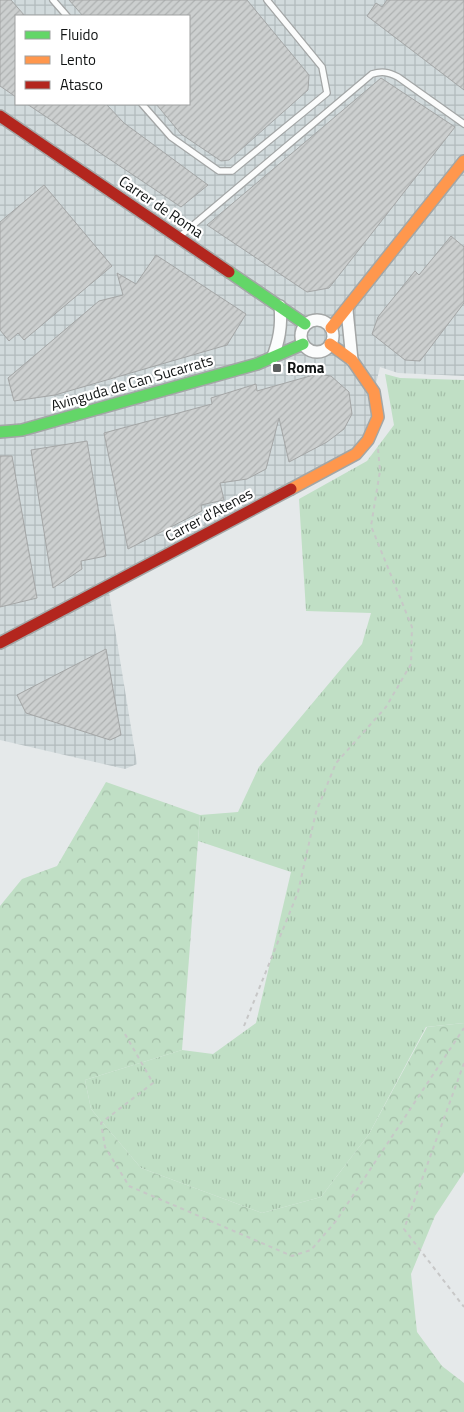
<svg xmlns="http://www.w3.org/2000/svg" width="464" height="1412" font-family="'Titillium Web',sans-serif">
  <defs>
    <pattern id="industrial-grid" width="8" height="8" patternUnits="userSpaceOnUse" patternTransform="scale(1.25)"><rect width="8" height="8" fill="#d1dadc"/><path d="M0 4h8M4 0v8" fill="none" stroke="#b2babc"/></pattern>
    <pattern id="grass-tufts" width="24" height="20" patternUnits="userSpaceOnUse" patternTransform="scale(1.25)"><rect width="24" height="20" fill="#c0dfc5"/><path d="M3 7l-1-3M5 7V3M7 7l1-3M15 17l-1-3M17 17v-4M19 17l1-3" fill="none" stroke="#a4bea8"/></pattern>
    <pattern id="forest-crowns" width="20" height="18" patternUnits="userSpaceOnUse" patternTransform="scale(1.25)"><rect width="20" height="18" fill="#c0dfc5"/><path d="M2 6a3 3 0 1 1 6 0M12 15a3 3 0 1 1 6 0" fill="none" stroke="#a4bea8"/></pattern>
    <pattern id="building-hatch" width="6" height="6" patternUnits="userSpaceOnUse" patternTransform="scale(1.25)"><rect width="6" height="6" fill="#cccfcf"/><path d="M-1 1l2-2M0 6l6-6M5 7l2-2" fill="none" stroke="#aeb1b1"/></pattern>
  </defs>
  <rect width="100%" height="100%" fill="#e5e9ea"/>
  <path fill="url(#industrial-grid)" fill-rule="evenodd" d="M0,0H464V376L398,373L380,367L374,392L368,440L108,586L137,764L125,769L0,740ZM16,16H189V104H16Z"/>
  <path fill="url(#grass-tufts)" d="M385,374L400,378L464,380V1023L426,1027L369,1134L321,1197L262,1213L141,1168L91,1109L85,1080L182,1050L213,1054L256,1023L291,872L198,841L200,815L238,812L259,767L362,644L371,613L306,611L299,499L367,461L394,425Z"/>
  <path fill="url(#forest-crowns)" d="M106,782L200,815L182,1050L85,1080L91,1109L141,1168L262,1213L321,1197L369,1134L427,1027L464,1023V1172L435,1216L411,1274L417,1332L442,1366L464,1383V1412H0V906L22,879L57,866Z"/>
  <g fill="url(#building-hatch)" stroke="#a4a6a6">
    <path d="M0,0H11L25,16H16V97L0,86Z"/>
    <path d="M69,0H247L309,75L308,90L229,160L221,161L181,134L156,104H189V16H83Z"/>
    <path d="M387,0H464V90L367,16L376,3L382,7Z"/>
    <path d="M381,78L455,127L329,288L307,292L207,225Z"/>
    <path d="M27,104H106L124,123L208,185L181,207Z"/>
    <path d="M44,185L112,266L24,340L18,333L9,341L0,330V222Z"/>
    <path d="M451,236L464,247V303L420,361L405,360L372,334L378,317L415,271L419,275Z"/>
    <path d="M156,255L246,314L227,345L55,395L14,401L8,378L99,301L123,295L117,273L136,284Z"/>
    <path d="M317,374L331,376L349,392L352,414L344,429L327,442L289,462L279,418L266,469L247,479L220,483L224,500L201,505L202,511L128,549L104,433L212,404L211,398L256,384L257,391Z"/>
    <path d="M87,441L106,556L81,561L82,569L53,588L31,450Z"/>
    <path d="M0,456H12L37,598L0,607Z"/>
    <path d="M106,649L121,735L110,740L26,713L17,695Z"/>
  </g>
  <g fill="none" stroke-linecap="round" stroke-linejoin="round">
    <defs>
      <g id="lane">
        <path d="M53,0L67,16"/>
        <path d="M142,104L171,137L219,171H232L327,93L322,67L267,0"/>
        <path d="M179,237L372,74C382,71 388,72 398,77L464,124"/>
      </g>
      <g id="street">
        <path d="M347,310L352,360"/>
        <circle cx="317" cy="336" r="16"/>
        <path d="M272,359C279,341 282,326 280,306"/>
      </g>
      <g id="fast">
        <path d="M229,272L305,324"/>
        <path d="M0,432L22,430L257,364L303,344"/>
      </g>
      <g id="slow">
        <path d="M331,328L464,161"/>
        <path d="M291,489L356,454L368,440L378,417L374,392L352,360L330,344"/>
      </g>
      <g id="jam">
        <path d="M0,116L229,272"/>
        <path d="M0,643L291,489"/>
      </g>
    </defs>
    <use href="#lane" stroke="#a3a6a6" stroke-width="8"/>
    <use href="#street" stroke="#a3a6a6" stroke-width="14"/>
    <use href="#fast" stroke="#a3a6a6" stroke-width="14"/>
    <use href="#slow" stroke="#a3a6a6" stroke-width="14"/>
    <use href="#jam" stroke="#a3a6a6" stroke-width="14"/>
    <g stroke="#c7c7c7" stroke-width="2" stroke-dasharray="4 4" stroke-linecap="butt">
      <path d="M244,1026L298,892L316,812L336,763L386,707L411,664L412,627L371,526L380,471L378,449"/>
      <path d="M125,1034L153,1083L101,1123L105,1147L129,1186L292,1256L311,1250L336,1221L464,1028"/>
      <path d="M464,1063L404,1229L464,1307"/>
    </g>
    <use href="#lane" stroke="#fbfcfc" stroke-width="5.5"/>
    <use href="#street" stroke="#fbfcfc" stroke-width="11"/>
    <use href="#fast" stroke="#63d668" stroke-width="11"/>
    <use href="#slow" stroke="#ff974d" stroke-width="11"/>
    <use href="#jam" stroke="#b3261e" stroke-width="11"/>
  </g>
  <rect fill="#5b5e5e" stroke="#fff" stroke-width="2" x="272" y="363" width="10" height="10" rx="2.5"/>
  <g text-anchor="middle" stroke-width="4.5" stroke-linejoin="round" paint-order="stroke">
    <g font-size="15" fill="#101313" stroke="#fff">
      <text transform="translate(161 207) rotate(34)" y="5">Carrer de Roma</text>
      <text transform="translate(132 383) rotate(-16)" y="5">Avinguda de Can Sucarrats</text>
      <text transform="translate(209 515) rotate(-28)" y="5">Carrer d'Atenes</text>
    </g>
    <g font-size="15" font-weight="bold" fill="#101313" stroke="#fff" text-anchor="start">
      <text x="287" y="373">Roma</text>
    </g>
  </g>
  <rect x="15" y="15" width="175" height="90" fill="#ffffff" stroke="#9fa1a1"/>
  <rect x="25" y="31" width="25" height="8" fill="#63d668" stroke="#9fa1a1"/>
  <text x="60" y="40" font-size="15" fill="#101313">Fluido</text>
  <rect x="25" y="56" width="25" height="8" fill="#ff974d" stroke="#9fa1a1"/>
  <text x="60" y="65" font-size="15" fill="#101313">Lento</text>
  <rect x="25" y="81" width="25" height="8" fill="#b3261e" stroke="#9fa1a1"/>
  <text x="60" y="90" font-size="15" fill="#101313">Atasco</text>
</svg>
